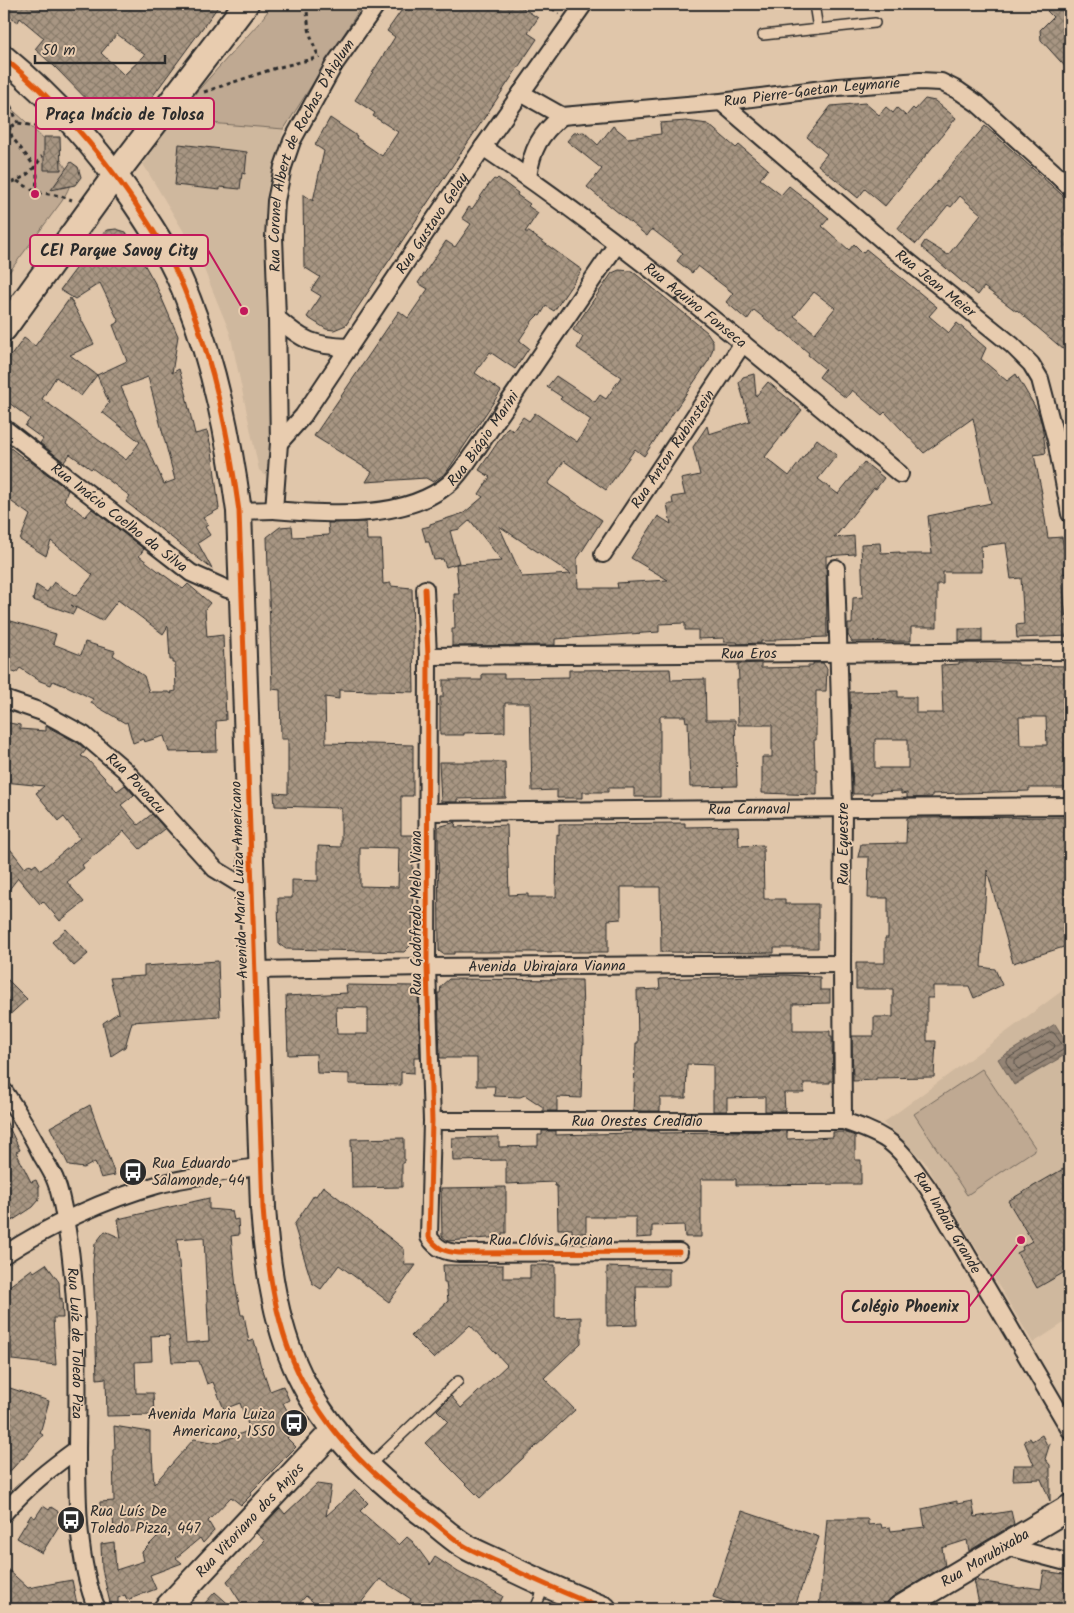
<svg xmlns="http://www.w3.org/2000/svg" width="1074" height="1613" font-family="Kalam,sans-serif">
  <defs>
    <pattern id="water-waves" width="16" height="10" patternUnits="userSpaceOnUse" patternTransform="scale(1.25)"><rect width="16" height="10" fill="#948474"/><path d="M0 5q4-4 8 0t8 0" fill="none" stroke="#796c5f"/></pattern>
    <pattern id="building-cross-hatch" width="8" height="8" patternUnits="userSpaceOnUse" patternTransform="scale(1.25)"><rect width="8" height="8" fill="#a89683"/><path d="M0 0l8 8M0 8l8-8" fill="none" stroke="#897b6b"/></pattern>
  </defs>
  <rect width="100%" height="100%" fill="#e0c6aa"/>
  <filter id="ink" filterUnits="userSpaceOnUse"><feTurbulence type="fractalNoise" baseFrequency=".02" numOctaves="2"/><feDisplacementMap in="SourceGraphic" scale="10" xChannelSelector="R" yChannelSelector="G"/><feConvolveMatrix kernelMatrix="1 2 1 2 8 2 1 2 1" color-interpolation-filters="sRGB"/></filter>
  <g filter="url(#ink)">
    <g fill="#cfb89e">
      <path d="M171,120L284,129L267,191L264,232L272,467L266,476L259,470L230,333L199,257L143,164Z"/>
      <path d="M1070,985V1319L1033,1343L924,1161L883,1123Z"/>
    </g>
    <g fill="#bfa992" stroke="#756a5e">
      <path d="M273,4H363L284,129L171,120L259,23Z"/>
      <path d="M4,103C21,116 67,158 70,179C71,187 65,195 62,201L4,279Z"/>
      <path d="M982,1069L1036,1149L967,1195L914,1114Z"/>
    </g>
    <path fill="url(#water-waves)" stroke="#6a6057" d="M1055,1024L1070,1048V1052L1014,1085L998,1059Z"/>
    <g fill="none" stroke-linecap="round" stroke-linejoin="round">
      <g stroke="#554f48" stroke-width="1">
        <path d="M1052,1032L1054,1033L1064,1047L1063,1050L1018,1077H1015L1006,1062V1060Z"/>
        <path d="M1050,1041L1055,1045L1054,1048L1020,1069L1017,1068L1015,1064V1061Z"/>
      </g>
    </g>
    <g fill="url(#building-cross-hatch)" stroke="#2b2b2b" fill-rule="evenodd">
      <path d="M4,4H220L133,123L123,126L115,125L108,121L54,66L35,49L44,38L20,18L18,22L4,12ZM117,34L145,55L124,75L101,53Z"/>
      <path d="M406,4H517L538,18L528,33L537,39L346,325L334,330L326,329L307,317L321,296L311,290L320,277L304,267L303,194L313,201L324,151L315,145L330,118L357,136L356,138L382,156L398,132L373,116L375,113L355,100L395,37L387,31Z"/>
      <path d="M1054,4H1070V72L1041,40L1040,30L1053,17L1047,11Z"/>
      <path d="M925,99L935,101L956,118L885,206L865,189L858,198L818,165L827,154L807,137L831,106L865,103L879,115L886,107L893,113L897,108L906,116L913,108L915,110Z"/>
      <path d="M686,121L708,124L736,148L739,145L768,169L760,179L781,195L789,186L829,218L822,226L849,250L854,244L863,253L866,249L937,307L929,316L949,333L957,323L986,348L981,359L1007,381L1016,374L1038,412L1042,425L1046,453L1034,455L1042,493H1041L1048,538L1062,537L1068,573L1062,574L1066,621H1070V636L1017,638L1016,625L1024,624L1021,578L1011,579L1006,543L981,546L982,572H943V584H937V627H911V641L852,642L848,635V624H852L853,598L863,597L861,544L880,543L881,553L900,552V554H932L928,516L991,503L973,418L924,453L885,412L882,415L852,390L846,398L819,377L825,369L808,355L809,353L783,331L782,332L754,310L747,320L726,302L733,293L698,266L692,273L677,261L683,253L652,229L647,236L587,187L602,169L567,141L574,133L584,132L598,145L613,126L628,138L661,134L660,123ZM814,292L835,308L815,333L794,316Z"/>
      <path d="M985,126L1070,202V355L1017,310L1016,311L984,287L978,295L921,247L925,241L948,255L981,214L960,196L951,207L948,205L916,244L897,229Z"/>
      <path d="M44,137H60L61,170H44Z"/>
      <path d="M179,144L247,152L245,174L242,173L240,189L220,187V190L175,185Z"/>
      <path d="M71,162L78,167L81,177L75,185L51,190Z"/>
      <path d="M498,178L518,193L517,195L530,204L528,206L538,213L525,232H529L582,270L554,311L546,306L540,316L538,315L533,320L520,339V341L529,348L515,369L490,352L475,373L501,391L446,473L433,482L426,478L366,482L372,472L314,436L399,311L408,318L428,289L418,283L446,241L455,247L471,224L462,218L469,207L472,209L487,187L494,179L496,180Z"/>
      <path d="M116,229L126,232L156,285L178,336L172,373L179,369L187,396H186L195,434L207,431L212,450L219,509L203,518L208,525L205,527L210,535L198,543L212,569L126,502L130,496L92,468L91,469L70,454L64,462L40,443L43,439L25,426L30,419L4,399V365L24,338L35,346L70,298L94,344L70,355L97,375L127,361L113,325L119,322L100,283L75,299L60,290L102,234L108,230ZM97,375L109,403L102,412L140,442L126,460L42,399L56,377L81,396ZM148,377L175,480L164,484L121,387Z"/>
      <path d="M619,270L632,271L669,301L707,332L713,341V348L709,360L644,456L635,449L606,490L564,461L548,484L602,520L577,559L578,588H618L617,583L668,580L631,558L658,516L671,524L667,504H673L672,497L685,495L681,479L700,475L693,447L707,426L709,434L750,421L739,383L743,377L754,374L756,396L768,382L802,410L765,457L789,476L817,439L837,455L818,479L838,494L864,462L884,478L876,489L874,488L834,538L854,536L855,554L826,556L827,637L775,639V641H761V643L738,644L737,642H724V638L698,639V630H685V623L659,624V632L555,639V645L452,646V629H455L454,594H459L456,564L502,561L470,520L460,529L450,531L459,563L446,567L443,559L434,560L429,542H426L422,528L430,526V524L464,513L483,497L479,494L490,477L479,470L508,427L513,431L523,417L529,421L535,413L577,442L591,420L560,399L562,397L547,387L556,376L595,402L600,395L606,399L621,377L577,348L583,337L573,330L612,273ZM499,526L571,574L522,577Z"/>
      <path d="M4,443L26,460L27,459L68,490L64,500L85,517L92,509L144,549L139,556L157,570L183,589L188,584L210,603L205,609L207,637L223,635L226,720L216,721L217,751L169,752L164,736L144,742L143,739L133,743L127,722L125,723L91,703L93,699L65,685V686L53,681L51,685L40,681L20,668L16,673L4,669V619L56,634L53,644L81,655L85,642L115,651L113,655L144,676L149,692H168L172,694L171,692L176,691L175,663H173V660H170L168,626L163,634L118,600L102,621L71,605L76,608L73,614L33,600L36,585L47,592L54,582L76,596L93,575L51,541L46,556L20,540L30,515L5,497L9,493L4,490Z"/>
      <path d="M366,522L367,540H381L383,584L391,583V586L412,588L414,692L339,690V699L325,697L326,743L413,745V796H401V835H417V852H413L412,944L404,952L286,949L279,944L278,898H292V880L318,881V846L341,847V808L275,806L274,793L288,794V739H281L280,690L272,689L267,537L280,527L292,526L293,537L329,535L328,523ZM360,847L399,848L398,887L360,886Z"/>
      <rect x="959" y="629" width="23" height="13"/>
      <path d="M959,662L1018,663V665L1067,666L1066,690H1070V788H1029V791L932,794V797L907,798V793L901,794V791L872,792V794H853L850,692L898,691V697H916V713H943L941,665L959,664ZM1019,717H1046L1047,745H1020ZM875,739H908V768H875Z"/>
      <path d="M761,663V668L809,667V665H813V663H823L827,669L826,691H816V740H814L815,769H817V795L762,793V757H772V725H738L737,680H739L738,664Z"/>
      <path d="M670,669L671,680L705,679L706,720H735L737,786L690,787L688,721L686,722L685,716H660V797H634V788H608V792H583V798H557V790L532,791L530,703H505V732L464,733V735H440V697H443V680H482V674H504V678L569,677V670Z"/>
      <path d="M4,722L20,725V729L46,731V726L78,743L86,750L81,756L87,759L117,791L125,785L134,795L121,805L138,825L152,814L165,829L140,849L124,831L82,865L84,868L67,882L84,902L60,921L43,901L40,904L18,878L4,896V841L25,868L30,864L32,867L36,864L41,870L80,838L64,817L59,821L36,793L44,786L4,782Z"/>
      <path d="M439,762H505L506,798L457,799V802H441Z"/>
      <path d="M1070,817V945L1013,963L987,870L981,967L995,969L1002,985L974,998L969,986H933V998H927V1041H936L934,1077L876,1078V1080L853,1081L852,1036H874V1017H893V989H856V963H885V938H888V898H868L869,857H858L861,844L906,843L907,818Z"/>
      <path d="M456,822L455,827L507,825L509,895L528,894V897H556L557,834L559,835V824L685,823V827L738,826L739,846L763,845L764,899H785V904H818V948H774V953L661,952L660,887H621V919L608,920V952H454V954H443L439,951L438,827Z"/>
      <path d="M66,929L88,954L74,966L52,942Z"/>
      <path d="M218,961L220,1016L132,1022L125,1047L111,1056L103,1023L116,1014L119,1013L110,978L144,976V966Z"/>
      <path d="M785,975L820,977V990H830V1003L793,1004V1031H830V1036H832L833,1081H830V1083H804V1093H784L785,1111H765V1097L727,1098V1111H713V1065L687,1064L686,1098H660V1111H633L636,1043H638L637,990L660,989L659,979Z"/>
      <path d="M4,976L27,999L4,1020Z"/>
      <path d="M449,979L582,980L584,1044H583L581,1098L557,1097V1111H543V1107L525,1095L520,1097L494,1096L495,1086H477V1058H440L438,993H440L441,986Z"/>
      <path d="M346,985L414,986V994H418L420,1057H414V1073L401,1072V1085L349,1084V1074L317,1073L316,1054L288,1055L286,996L347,993ZM336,1007L368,1008V1034H337Z"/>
      <path d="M90,1105L115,1175L101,1178L95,1162L84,1168L69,1166L50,1127Z"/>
      <path d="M4,1117L20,1150L16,1152L31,1182L36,1180L39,1187V1200L33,1207L4,1226Z"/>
      <path d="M542,1131H556V1135L632,1133V1131H659V1133L785,1131L787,1132V1139L833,1137V1132H844L855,1136V1160H861V1184L736,1185V1179H701V1237H685L684,1225L652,1226V1237L636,1238V1217H586V1233H572V1229H558L557,1186H555L554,1182L506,1184V1160L453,1161L452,1138L499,1137V1147L538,1146V1135H542Z"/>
      <path d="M404,1138V1163H402V1187L352,1188L351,1139Z"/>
      <path d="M1070,1165V1269L1037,1288L1017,1253L1023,1250L1022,1247L1032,1241L1008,1201Z"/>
      <path d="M323,1186L404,1249L405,1265H416L389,1302L339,1265L321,1289L312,1283L294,1225L314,1195L316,1196Z"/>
      <path d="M506,1187V1233H502V1237L448,1241L442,1236L441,1188Z"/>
      <path d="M209,1198V1209L232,1211L234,1220L238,1219L239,1235L231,1236L236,1289L241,1315H244L249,1342L254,1340L261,1367H262L270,1391L283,1386L289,1400L283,1403L295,1425L294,1431L287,1438L296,1447L250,1493L251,1495L241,1505L231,1497L208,1521L214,1531L203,1543L200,1538L176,1558L182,1563L150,1575L156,1589L127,1600L125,1595L118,1598V1606L111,1607L102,1569L101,1544L114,1542L116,1570L144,1561L142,1552L168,1526L114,1534L113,1515H100V1502L114,1501L113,1450L115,1449L114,1426L150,1432V1453H152L154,1484L194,1439L218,1443L250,1430L240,1403L224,1409L213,1382L207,1384L199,1361L172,1362L169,1335L151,1336L152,1361L135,1362L136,1393H153L154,1415L107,1416L106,1378L97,1379L93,1260L95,1244L105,1231L121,1238L118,1219ZM204,1237L209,1341L186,1343L177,1239Z"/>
      <path d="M46,1264L59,1282L60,1299L62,1298L63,1318H53L56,1365L12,1360L11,1338L6,1339L4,1290L32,1269L34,1272Z"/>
      <path d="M443,1265H503V1278H530V1265H555V1318L581,1317V1343L544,1378L575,1410L480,1498L425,1443L448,1421L437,1410L451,1396L461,1408L507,1365L470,1325L434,1359L411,1336L448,1301L446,1282H444Z"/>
      <path d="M607,1267L669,1269V1286H636L637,1325L607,1326Z"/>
      <path d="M4,1386L49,1401L40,1433L43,1435L23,1459L22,1458L4,1478Z"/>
      <path d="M1042,1435L1047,1445L1050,1443L1045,1459L1050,1465V1501L1041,1479L1013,1480L1014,1465H1034L1024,1441L1030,1438L1032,1441Z"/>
      <path d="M317,1484L331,1486L326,1516L355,1490L368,1503L360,1511L399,1545L407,1537L413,1542L430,1565L435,1557L458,1572L503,1596L497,1609H406L411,1599L380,1579L356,1609H346L337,1602L319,1607L306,1596L294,1609H245L227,1581L265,1541L256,1533L280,1508L285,1514Z"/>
      <path d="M957,1501V1504L972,1501L975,1517L1011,1511L1014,1524L969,1551L967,1540L942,1548L945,1566L892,1597L887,1603L877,1609H819L827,1519H868V1525L881,1524L882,1528L890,1527L891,1531L925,1527L922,1509Z"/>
      <path d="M43,1506L49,1510L51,1507L65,1516L42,1553L17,1538L31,1515L35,1518Z"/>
      <path d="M742,1511L819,1537L794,1609H748L713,1597Z"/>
      <path d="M4,1566L28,1588L72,1580L78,1609H12L4,1601Z"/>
      <path d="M1044,1571L1070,1575V1609H980L974,1580L1020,1588L1028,1587L1041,1589Z"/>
      <path d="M215,1592L234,1609H212L205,1603Z"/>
    </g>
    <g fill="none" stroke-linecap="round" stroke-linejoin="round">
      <defs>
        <g id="lane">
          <path d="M814,4L818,29"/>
          <path d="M763,35L875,23"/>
          <path d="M369,1466L458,1381"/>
          <path d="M535,1609L545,1585"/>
        </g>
        <g id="street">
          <path id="s1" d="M521,93L562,116L721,102L838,87L920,81L941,82L959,91L978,104L1070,187"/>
          <path id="s2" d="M721,102L883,241L1012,345L1031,364L1040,379L1056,440L1070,514"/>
          <path id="s3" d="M483,147C630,246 765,361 900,474"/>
          <path d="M528,177C532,149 540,134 562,116"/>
          <path d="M277,318C303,341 314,346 349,347"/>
          <path id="s4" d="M4,428L191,573L227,589L243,593"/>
          <path id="s5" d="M279,443L303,416L483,147L584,4"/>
          <path id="s6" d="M274,510C329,514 405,521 450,483C460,474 468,460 476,450L617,244"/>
          <path id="s7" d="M239,511L274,510L279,443L277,318L274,237L276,201L283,167L292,141L334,65L377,4"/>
          <path id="s8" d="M603,554L743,343"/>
          <path d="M836,568L843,807L842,964L843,1121"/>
          <path d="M425,589L428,656L427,967L432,1121L429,1237C437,1249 445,1252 459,1253L679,1252"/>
          <path id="s9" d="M428,656L1070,651"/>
          <path id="s10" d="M4,699L42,712L84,735L125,770L215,869L251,891"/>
          <path id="s11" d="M429,812L1070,806"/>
          <path id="s12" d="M255,970L427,967L842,964"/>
          <path id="s13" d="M4,1091C18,1112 31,1133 42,1156C47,1164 53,1173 56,1182C62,1197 64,1215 67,1230C79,1302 78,1376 77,1449C77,1499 77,1562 97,1609"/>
          <path id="s14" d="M432,1121H843C858,1126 873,1131 887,1140C904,1152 916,1172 928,1188L1070,1430"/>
          <path d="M4,1255C48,1226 106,1199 157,1185C191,1176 228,1172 262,1166"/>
          <path d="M4,1513C28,1486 48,1470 77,1449"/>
          <path d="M1005,1546L1070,1563"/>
        </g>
        <g id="secondary">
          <path d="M4,58C55,100 98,149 135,203C156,234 175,264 188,299C215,367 229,439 239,511L263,1208C267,1266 276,1332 304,1384C333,1440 380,1482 430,1519C441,1528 451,1537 463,1545C474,1552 488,1557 500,1563C534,1580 569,1595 604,1609"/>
          <path d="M4,329L116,174L246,4"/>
          <path id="s15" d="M166,1609L334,1430"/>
          <path id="s16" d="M899,1609L1070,1507"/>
        </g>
      </defs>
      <use href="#lane" stroke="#2b2b2b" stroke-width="12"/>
      <use href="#street" stroke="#2b2b2b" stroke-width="20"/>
      <use href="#secondary" stroke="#2b2b2b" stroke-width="28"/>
      <g stroke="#2b2b2b" stroke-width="3" stroke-dasharray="4 4" stroke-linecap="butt">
        <path d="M307,4C307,24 310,39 319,57"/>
        <path d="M545,4L559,13"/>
        <path d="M4,91L18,123"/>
        <path d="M204,92L276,68L320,57"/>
        <path d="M9,126L12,137L35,167L37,175L36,192"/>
        <path d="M4,130L18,123L47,128"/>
        <path d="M17,181L36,192L61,196L72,200"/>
        <path d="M4,184C22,181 33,172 42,156"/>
      </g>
      <use href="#lane" stroke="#e8ccaf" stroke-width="9"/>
      <use href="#street" stroke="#e8ccaf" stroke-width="16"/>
      <use href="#secondary" stroke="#e8ccaf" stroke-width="24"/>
      <defs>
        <g id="cycleway">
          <path d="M4,58C55,100 98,149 135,203C156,234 175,264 188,299C215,367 229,439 239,511L263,1208C267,1266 276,1332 304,1384C333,1440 380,1482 430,1519C441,1528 451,1537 463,1545C474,1552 488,1557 500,1563C534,1580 569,1595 604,1609"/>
          <path d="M425,589L428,656L427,967L432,1121L429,1237C437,1249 445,1252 459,1253L679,1252"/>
        </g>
      </defs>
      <use href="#cycleway" stroke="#e8ccaf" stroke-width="8"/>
      <use href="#cycleway" stroke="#df570e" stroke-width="5"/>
    </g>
  </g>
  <defs>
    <symbol id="bus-disc" viewBox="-11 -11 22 22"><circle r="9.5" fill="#2b2b2b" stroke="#e8ccaf"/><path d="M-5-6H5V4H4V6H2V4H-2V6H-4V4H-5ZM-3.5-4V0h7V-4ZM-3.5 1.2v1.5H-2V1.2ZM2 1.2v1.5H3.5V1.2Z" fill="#fff"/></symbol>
  </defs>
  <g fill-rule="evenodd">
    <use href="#bus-disc" x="117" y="1156" width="32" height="32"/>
    <use href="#bus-disc" x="278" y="1407" width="32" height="32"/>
    <use href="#bus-disc" x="55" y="1504" width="32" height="32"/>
  </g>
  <g text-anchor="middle" stroke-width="4" stroke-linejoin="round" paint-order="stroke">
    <g font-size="15" fill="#2b2b2b" stroke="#e8ccaf">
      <text dy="5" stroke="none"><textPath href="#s1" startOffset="298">Rua Pierre-Gaetan Leymarie</textPath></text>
      <text dy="5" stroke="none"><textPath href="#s7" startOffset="398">Rua Coronel Albert de Rochas D'Aiglum</textPath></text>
      <text dy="5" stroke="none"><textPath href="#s5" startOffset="268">Rua Gustavo Gelay</textPath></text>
      <text dy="5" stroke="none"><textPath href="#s2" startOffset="281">Rua Jean Meier</textPath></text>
      <text dy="5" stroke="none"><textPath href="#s3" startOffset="265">Rua Aquino Fonseca</textPath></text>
      <text dy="5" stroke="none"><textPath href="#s6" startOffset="238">Rua Biágio Marini</textPath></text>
      <text dy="5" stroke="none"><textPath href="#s8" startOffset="126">Rua Anton Rubinstein</textPath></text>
      <text dy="5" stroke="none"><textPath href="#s4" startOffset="146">Rua Inácio Coelho da Silva</textPath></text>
      <text dy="5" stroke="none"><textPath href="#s9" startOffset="321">Rua Eros</textPath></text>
      <text dy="5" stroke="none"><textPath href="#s10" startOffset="159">Rua Povoacu</textPath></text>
      <text dy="5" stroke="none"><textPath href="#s11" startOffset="320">Rua Carnaval</textPath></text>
      <text transform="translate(843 844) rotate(-90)" y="5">Rua Equestre</text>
      <text transform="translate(239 880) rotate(-92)" y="5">Avenida Maria Luiza Americano</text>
      <text transform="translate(416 913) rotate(-90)" y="5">Rua Godofredo Melo Viana</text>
      <text dy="5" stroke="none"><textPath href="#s12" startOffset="292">Avenida Ubirajara Vianna</textPath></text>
      <text dy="5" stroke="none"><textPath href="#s14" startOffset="205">Rua Orestes Credídio</textPath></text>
      <text dy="5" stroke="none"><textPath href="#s14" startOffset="562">Rua Indaiá Grande</textPath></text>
      <text x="551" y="1245">Rua Clóvis Graciana</text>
      <text dy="5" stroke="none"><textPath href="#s13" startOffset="268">Rua Luíz de Toledo Piza</textPath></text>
      <text dy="5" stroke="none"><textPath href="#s15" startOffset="122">Rua Vitoriano dos Anjos</textPath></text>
      <text dy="5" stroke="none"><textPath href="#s16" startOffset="100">Rua Morubixaba</textPath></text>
    </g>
    <g font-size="15" fill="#2b2b2b" stroke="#e8ccaf" text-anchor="start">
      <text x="152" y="1168">Rua Eduardo<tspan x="152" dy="17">Salamonde, 44</tspan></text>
      <text x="275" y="1419" text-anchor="end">Avenida Maria Luiza<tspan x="275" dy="17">Americano, 1550</tspan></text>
      <text x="90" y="1516">Rua Luís De<tspan x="90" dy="17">Toledo Pizza, 447</tspan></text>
    </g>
  </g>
  <path fill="none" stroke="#c2185b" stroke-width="2" d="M35 194L36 114M244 311L208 250M1021 1240L969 1307"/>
  <g fill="#c2185b" stroke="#e8ccaf" stroke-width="2">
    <circle cx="35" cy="194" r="5"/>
    <circle cx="244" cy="311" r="5"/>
    <circle cx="1021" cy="1240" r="5"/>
  </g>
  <g fill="#e8ccaf" stroke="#c2185b" stroke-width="2">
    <rect x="36" y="98" width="178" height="31" rx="5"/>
    <rect x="30" y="235" width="178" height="31" rx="5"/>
    <rect x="842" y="1291" width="127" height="31" rx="5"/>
  </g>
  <g font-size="16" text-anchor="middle" font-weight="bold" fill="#2b2b2b">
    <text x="125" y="120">Praça Inácio de Tolosa</text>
    <text x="119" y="256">CEI Parque Savoy City</text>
    <text x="905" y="1312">Colégio Phoenix</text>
  </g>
  <rect width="1074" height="1613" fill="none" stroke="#e8ccaf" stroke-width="20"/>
  <rect x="10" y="10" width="1054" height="1593" fill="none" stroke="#2b2b2b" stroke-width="2" filter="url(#ink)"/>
  <path d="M35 55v8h130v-8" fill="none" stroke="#2b2b2b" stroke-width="2.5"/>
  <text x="42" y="55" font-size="15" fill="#2b2b2b" stroke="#e8ccaf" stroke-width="4" paint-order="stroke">50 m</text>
</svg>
